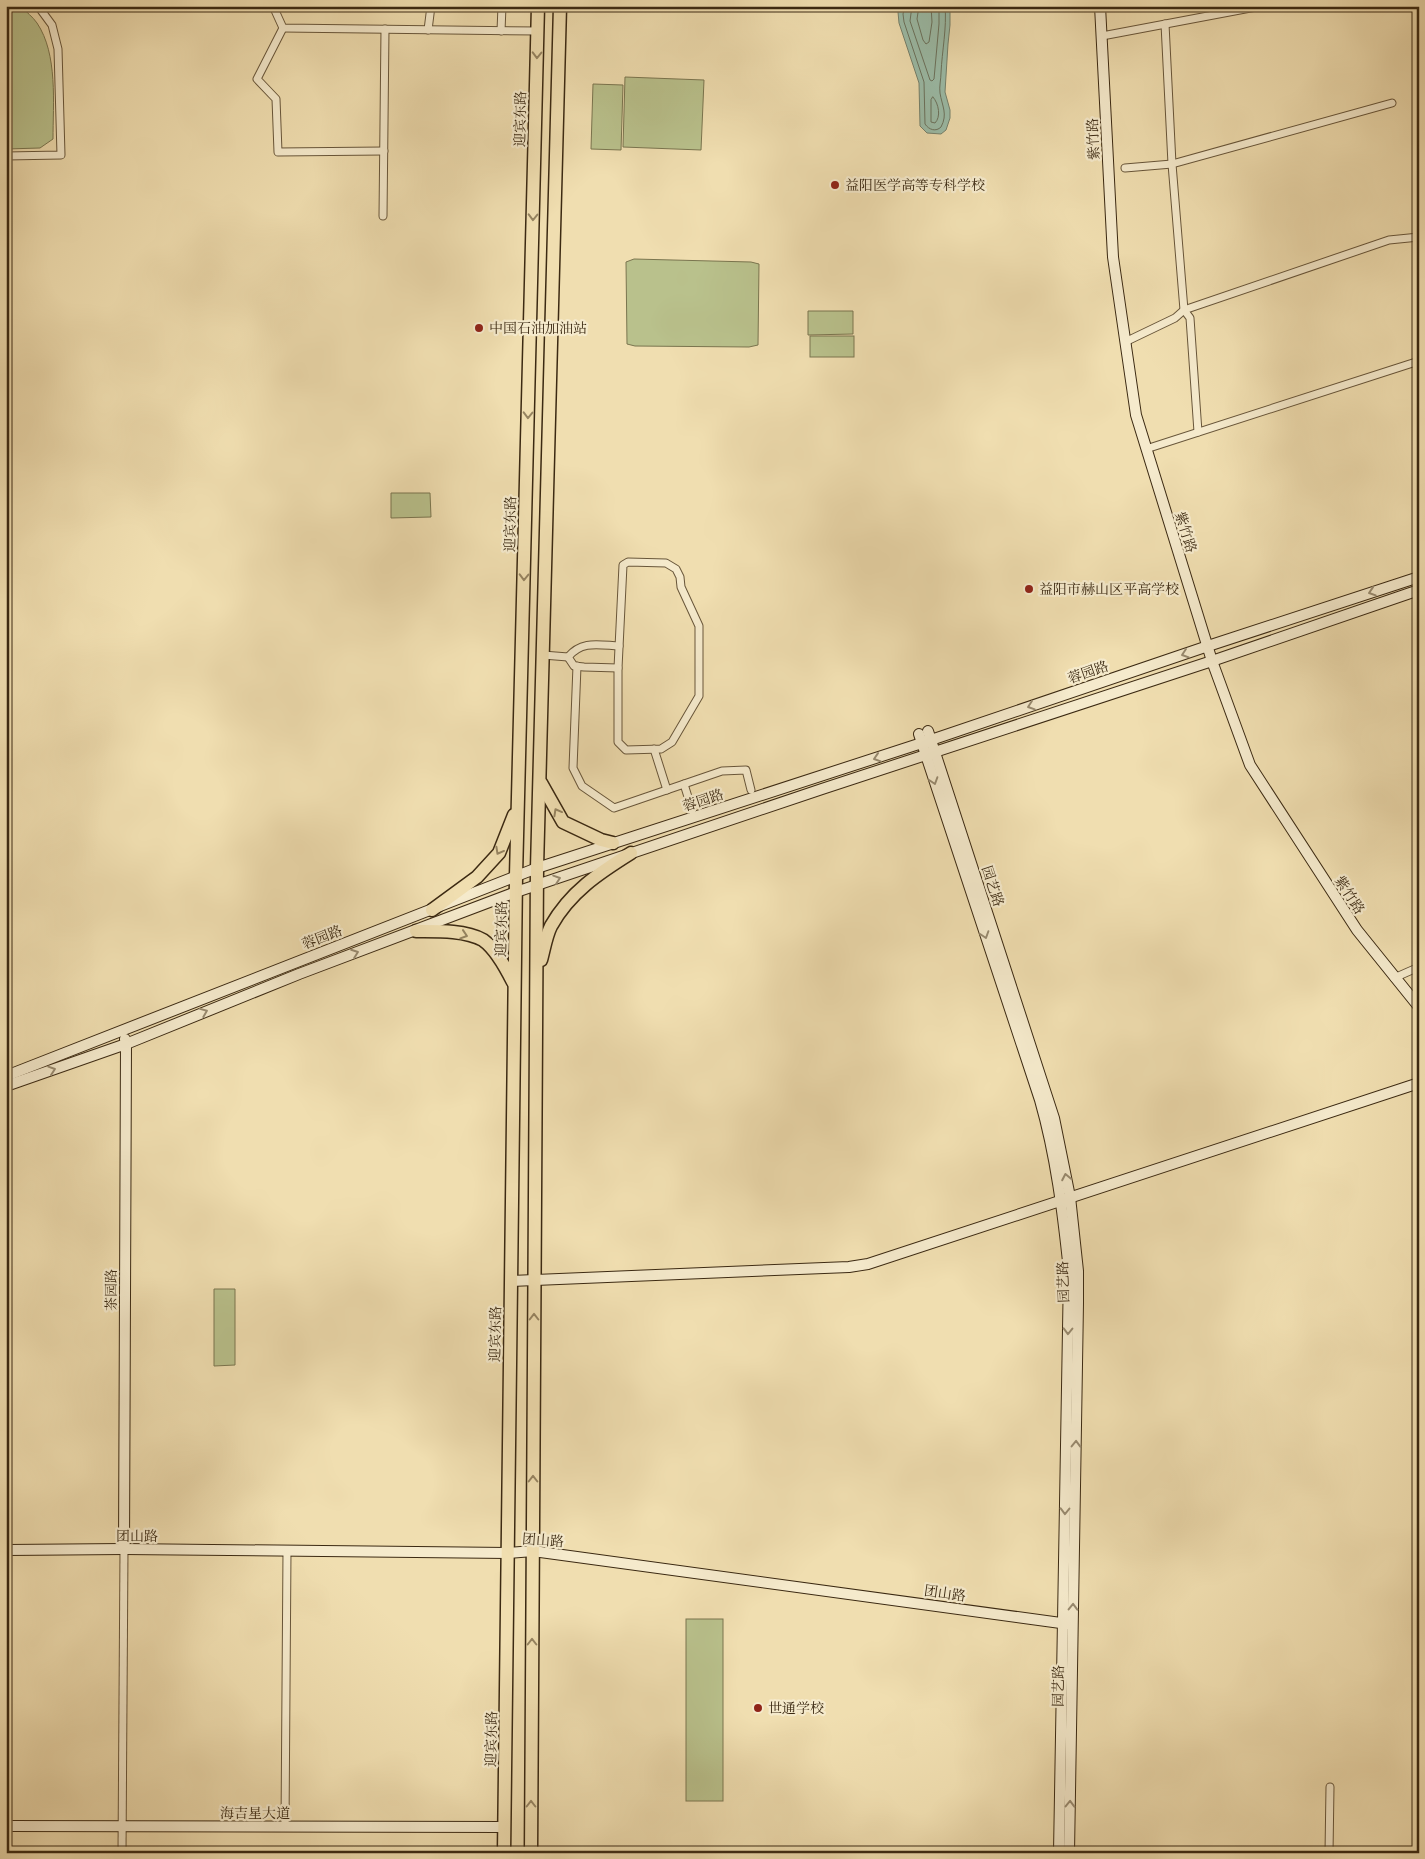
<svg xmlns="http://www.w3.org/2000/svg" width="1425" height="1859" font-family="'IM FELL French Canon','Noto Serif SC',serif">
  <rect width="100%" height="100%" fill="#f0deb0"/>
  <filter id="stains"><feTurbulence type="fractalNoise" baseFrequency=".004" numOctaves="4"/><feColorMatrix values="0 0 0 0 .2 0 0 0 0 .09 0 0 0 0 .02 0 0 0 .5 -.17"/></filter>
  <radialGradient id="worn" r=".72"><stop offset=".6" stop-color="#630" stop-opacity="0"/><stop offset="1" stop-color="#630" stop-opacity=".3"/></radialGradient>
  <g fill="#b9c18c" stroke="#7a754f">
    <path d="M6,6H21C26,12 33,17 37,23C58,54 53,104 53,139L40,148L6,149Z"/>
    <path d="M625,77L704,80L701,150L623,147Z"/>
    <path d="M593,84L623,85L621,150L591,149Z"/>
    <path d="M634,259L751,262L759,264L758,345L749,347L635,346L627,344L626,262Z"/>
    <path d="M808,311H853V334L808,335Z"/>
    <rect x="810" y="336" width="44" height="21"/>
    <path d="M391,493H430L431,517L391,518Z"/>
    <path d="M214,1289H235V1365L214,1366Z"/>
    <rect x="686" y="1619" width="37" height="182"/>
  </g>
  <path fill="#9bbca8" stroke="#75816c" d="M902,6H950V25L948,44L945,92L950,110V118L946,130L941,134L927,133L920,126L919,83L899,23L898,12Z"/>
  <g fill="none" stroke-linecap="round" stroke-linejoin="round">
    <g stroke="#6b725d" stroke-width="1">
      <path d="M905,6L903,14L904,22L924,82L925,124C929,130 936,132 941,127C948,114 942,106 940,93C939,87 941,79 941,73C942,51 947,28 945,6"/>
      <path d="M912,6L910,21L930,80L932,81L934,79L939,24V6"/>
      <path d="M919,6L917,19L923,40L926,44L929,42L932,22L931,6"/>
      <path d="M933,97C939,104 941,117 935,123L931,122V100Z"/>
    </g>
    <defs>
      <g id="street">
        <path d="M273,6L283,28L538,31"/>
        <path d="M1165,24L1172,164L1184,310L1190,318L1198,432"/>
        <path d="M283,28L257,79L276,99L278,152L384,151"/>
        <path d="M428,30L431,6"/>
        <path d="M501,31L502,6"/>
        <path d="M1102,36L1261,6"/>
        <path d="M6,156L61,155L58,49L52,25L38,6"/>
        <path d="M1125,168L1172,164L1392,103"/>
        <path d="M383,216L385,29"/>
        <path d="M1125,342L1175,318L1184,310L1389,240L1419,237"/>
        <path d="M1146,449L1419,361"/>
        <path d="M628,562L666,563L676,569L680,577L681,587L699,626V696L672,742L661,749L626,750L618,742V668L623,565Z"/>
        <path d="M543,655L568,657"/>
        <path d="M577,666L573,768L582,786L614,808L722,771L746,770L751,790"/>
        <path d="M618,668L584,667L574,666L568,657C582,640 599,645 619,646"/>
        <path d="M654,749L667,790"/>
        <path d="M684,784L692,810"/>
        <path d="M1394,978L1419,967"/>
        <path d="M285,1826L287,1551"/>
        <path d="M122,1853L124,1549"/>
        <path d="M1329,1853L1330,1787"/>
      </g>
      <g id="secondary">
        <path d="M1100,6L1113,257L1136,415L1212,661L1250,765L1357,930L1419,1007"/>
        <path d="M928,731L1054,1118L1070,1197L1078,1271V1303L1069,1853"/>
        <path d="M919,734L1040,1100C1056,1156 1063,1213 1069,1271L1059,1853"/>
        <path d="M6,1076L537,868L931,740L1208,646L1419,577"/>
        <path d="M6,1086L126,1044L299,974L516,892L822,789L1212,661L1419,590"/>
        <path d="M511,1281L849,1267L868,1264L1419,1083"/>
        <path d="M124,1549L126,1044L125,1039"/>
        <path d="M6,1550L124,1549L508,1553L533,1551L1068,1624"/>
        <path d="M6,1826L505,1827"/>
      </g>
      <g id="highway">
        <path d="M541,783L563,822L601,840L613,843"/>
        <path d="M432,910L477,877L499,853L514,815"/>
        <path d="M416,931C436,931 465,930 483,940C496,949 506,968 513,982"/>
        <path d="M541,960C544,949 546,936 551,926C570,892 599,873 631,853"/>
        <path d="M504,1853L516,876L538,6"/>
        <path d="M531,1853L537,868L560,6"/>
      </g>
    </defs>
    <use href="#street" stroke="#68563a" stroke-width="9"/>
    <use href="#secondary" stroke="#3b2912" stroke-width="12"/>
    <use href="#highway" stroke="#3b2912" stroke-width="15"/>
    <use href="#street" stroke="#f5eacc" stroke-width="7"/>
    <use href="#secondary" stroke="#f5eacc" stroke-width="10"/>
    <use href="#highway" stroke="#f0deb0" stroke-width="12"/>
  </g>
  <defs><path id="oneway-chevron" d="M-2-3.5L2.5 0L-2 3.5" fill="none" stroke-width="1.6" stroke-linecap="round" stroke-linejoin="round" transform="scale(1.25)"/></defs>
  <g stroke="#968461">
    <use href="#oneway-chevron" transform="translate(537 55) rotate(91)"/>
    <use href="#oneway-chevron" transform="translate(533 217) rotate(91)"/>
    <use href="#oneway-chevron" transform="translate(528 415) rotate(91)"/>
    <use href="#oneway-chevron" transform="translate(524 577) rotate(91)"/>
    <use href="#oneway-chevron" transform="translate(557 812) rotate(-119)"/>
    <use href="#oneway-chevron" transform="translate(499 851) rotate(119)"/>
    <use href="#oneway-chevron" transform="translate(464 935) rotate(18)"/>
    <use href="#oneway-chevron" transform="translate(534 1317) rotate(-90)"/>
    <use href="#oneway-chevron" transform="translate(533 1479) rotate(-90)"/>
    <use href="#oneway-chevron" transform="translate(532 1642) rotate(-90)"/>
    <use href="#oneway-chevron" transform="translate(531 1804) rotate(-90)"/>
  </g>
  <g stroke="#988a6f">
    <use href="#oneway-chevron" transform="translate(1372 592) rotate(162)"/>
    <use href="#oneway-chevron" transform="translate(1185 654) rotate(161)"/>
    <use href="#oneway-chevron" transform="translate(1031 706) rotate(161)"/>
    <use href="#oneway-chevron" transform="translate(877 758) rotate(162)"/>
    <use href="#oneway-chevron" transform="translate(934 781) rotate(72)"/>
    <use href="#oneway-chevron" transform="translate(557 879) rotate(-19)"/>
    <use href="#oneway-chevron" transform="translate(985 935) rotate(72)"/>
    <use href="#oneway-chevron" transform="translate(355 953) rotate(-20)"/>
    <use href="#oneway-chevron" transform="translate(204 1012) rotate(-22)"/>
    <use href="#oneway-chevron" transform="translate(52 1070) rotate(-19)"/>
    <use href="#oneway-chevron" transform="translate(1066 1177) rotate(-101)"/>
    <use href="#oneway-chevron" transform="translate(1068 1331) rotate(91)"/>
    <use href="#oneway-chevron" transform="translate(1076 1444) rotate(-89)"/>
    <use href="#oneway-chevron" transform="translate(1065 1511) rotate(91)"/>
    <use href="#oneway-chevron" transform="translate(1073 1607) rotate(-89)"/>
    <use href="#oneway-chevron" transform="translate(1070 1804) rotate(-89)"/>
  </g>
  <g fill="#8f2418" stroke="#f5eacc" stroke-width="2">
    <circle cx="835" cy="185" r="5"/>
    <circle cx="479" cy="328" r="5"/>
    <circle cx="1029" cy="589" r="5"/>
    <circle cx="758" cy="1708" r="5"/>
  </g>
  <g text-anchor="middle" stroke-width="4.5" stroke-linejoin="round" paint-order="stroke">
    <g font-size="14" fill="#3b2912" stroke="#f5eacc">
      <text transform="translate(520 119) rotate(-89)" y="5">迎宾东路</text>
      <text transform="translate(1093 139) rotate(-93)" y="5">紫竹路</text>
      <text transform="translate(510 524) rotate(-89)" y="5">迎宾东路</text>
      <text transform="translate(1186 532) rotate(73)" y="5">紫竹路</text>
      <text transform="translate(1088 672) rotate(-19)" y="5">蓉园路</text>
      <text transform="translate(703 800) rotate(-18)" y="5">蓉园路</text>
      <text transform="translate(993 886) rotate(72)" y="5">园艺路</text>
      <text transform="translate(1350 895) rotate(57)" y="5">紫竹路</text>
      <text transform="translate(501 929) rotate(-89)" y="5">迎宾东路</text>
      <text transform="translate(322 937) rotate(-21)" y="5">蓉园路</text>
      <text transform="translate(1063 1282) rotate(-92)" y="5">园艺路</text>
      <text transform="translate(111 1290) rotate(-90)" y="5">茶园路</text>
      <text transform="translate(495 1334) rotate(-89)" y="5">迎宾东路</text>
      <text x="137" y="1541">团山路</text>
      <text transform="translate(543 1540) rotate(4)" y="5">团山路</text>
      <text transform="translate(945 1593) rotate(8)" y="5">团山路</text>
      <text transform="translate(1058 1686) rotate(-89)" y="5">园艺路</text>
      <text transform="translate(491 1739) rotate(-89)" y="5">迎宾东路</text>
      <text x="255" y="1818">海吉星大道</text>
    </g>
    <g font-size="14" fill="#3b2912" stroke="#f5eacc" text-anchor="start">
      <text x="845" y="190">益阳医学高等专科学校</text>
      <text x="489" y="333">中国石油加油站</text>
      <text x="1039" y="594">益阳市赫山区平高学校</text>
      <text x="768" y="1713">世通学校</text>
    </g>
  </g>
  <rect width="1425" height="1859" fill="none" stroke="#f0deb0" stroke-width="25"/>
  <rect x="8" y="8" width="1410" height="1844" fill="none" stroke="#3b2912" stroke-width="2.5"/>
  <rect x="12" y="12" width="1400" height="1834" fill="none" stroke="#3b2912"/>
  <rect width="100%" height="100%" filter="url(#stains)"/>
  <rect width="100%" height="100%" fill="url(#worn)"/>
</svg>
